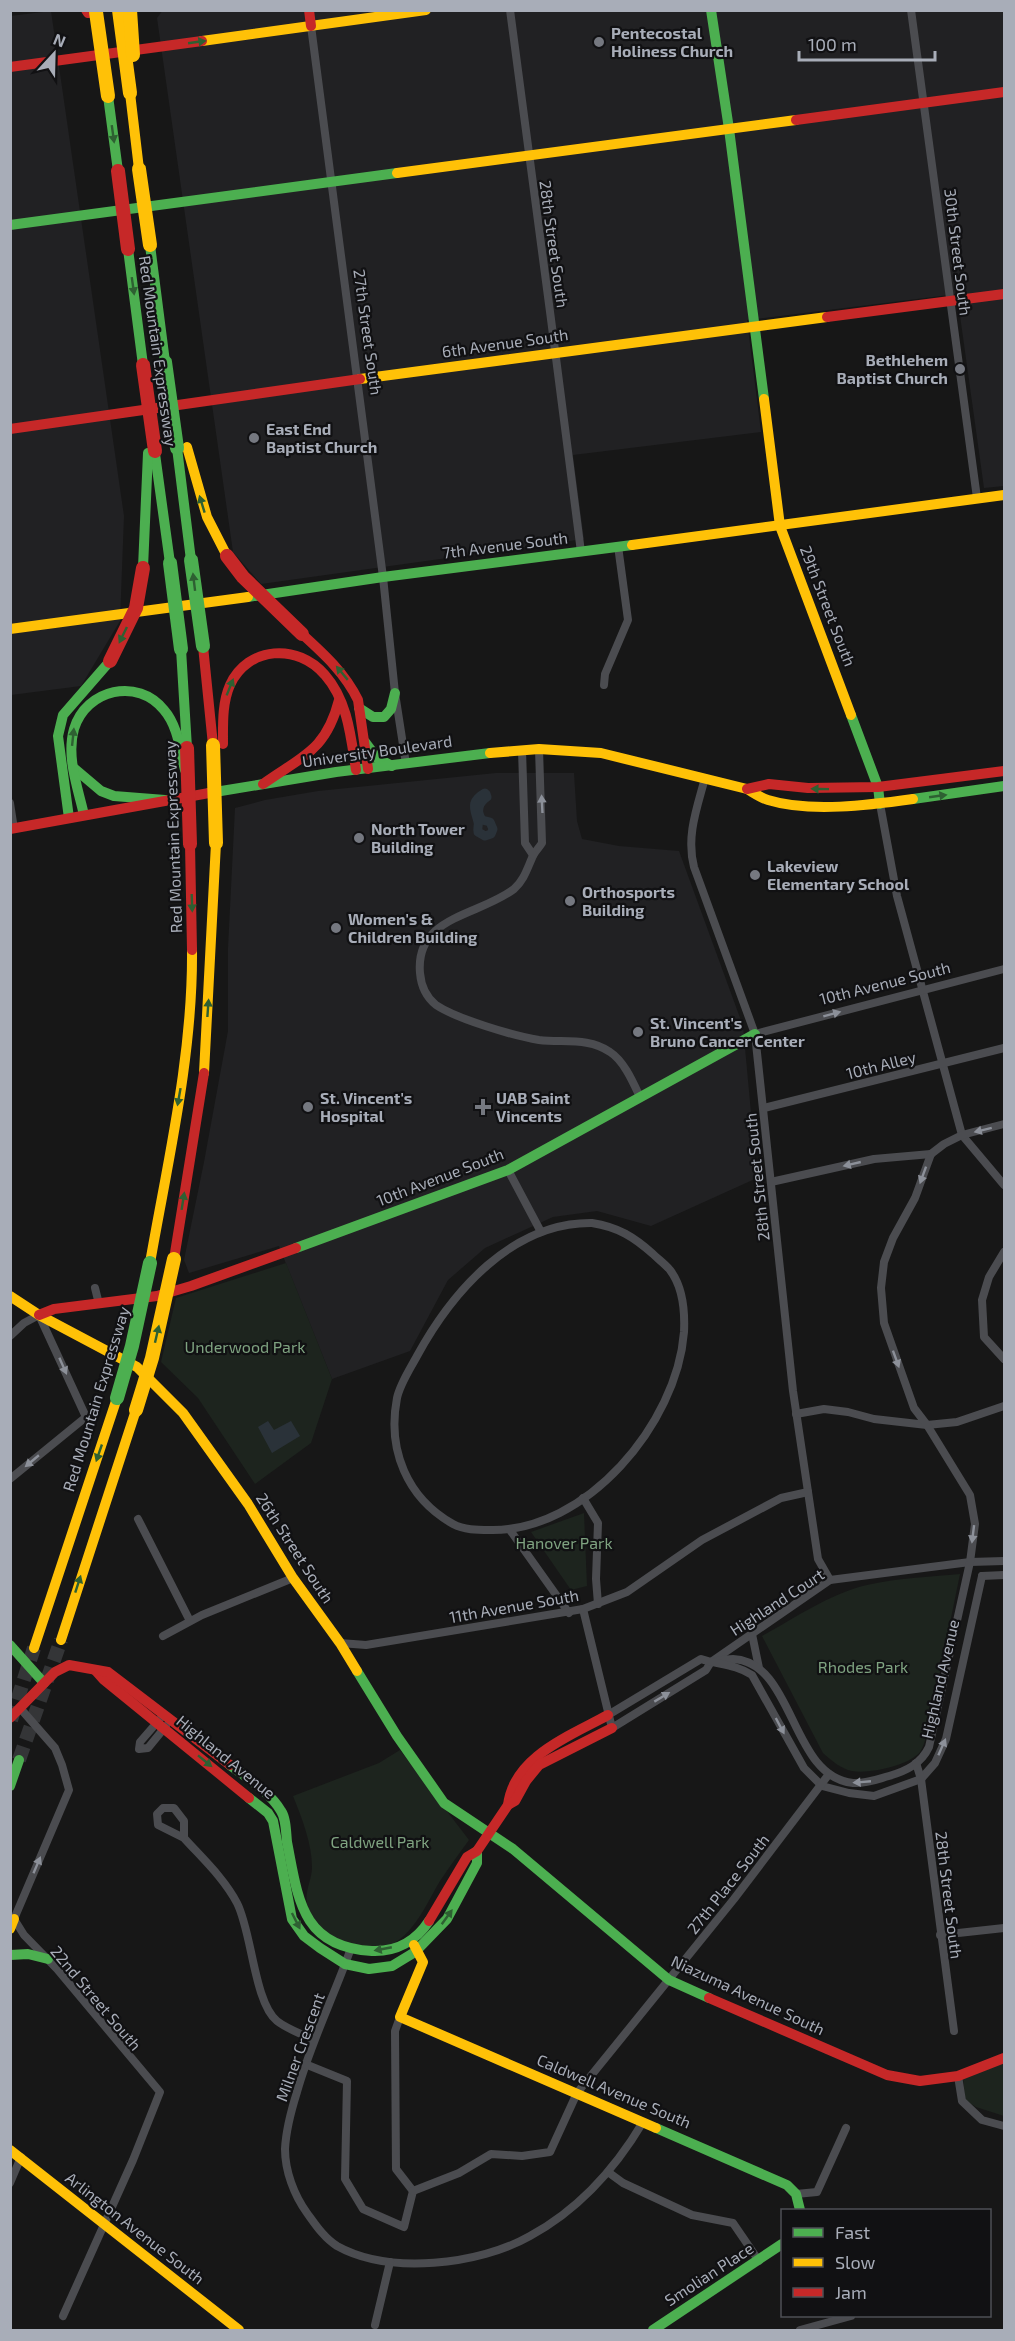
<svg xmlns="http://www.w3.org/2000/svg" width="1015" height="2341" font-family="'Exo 2',sans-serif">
  <rect width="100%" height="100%" fill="#171717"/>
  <g fill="#212123">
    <path d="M163,10L1004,11V486L984,488L957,294L747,320L761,432L573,455L584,539L261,584L233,552L157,18Z"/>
    <path d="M51,11L124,516L120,621L81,686L11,695L10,16Z"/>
    <path d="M496,773H574L577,821L582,839L619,846L679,851L743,1026L757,1178L651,1226L597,1211L553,1217L485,1248L448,1280L410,1351L332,1379L279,1246L189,1273L184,1260L204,1162L228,1031V948L235,808L265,800L318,791Z"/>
  </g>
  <g fill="#1d241e">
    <path d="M286,1263L332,1379L311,1443L255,1484L198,1398L161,1362L176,1298Z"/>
    <path d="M584,1513L587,1586L571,1590L531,1532Z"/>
    <path d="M960,1574L927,1735C925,1740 923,1748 920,1752C908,1766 869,1774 852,1771C841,1769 831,1760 823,1753L762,1636C795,1618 829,1594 867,1585C897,1578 929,1577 960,1574Z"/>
    <path d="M400,1750L469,1840C459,1854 449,1867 440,1881C426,1904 411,1943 380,1948C370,1949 355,1944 344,1941C332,1938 311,1920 308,1908C303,1893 312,1881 312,1867C312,1844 302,1818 293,1796L379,1763Z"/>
    <path d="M1004,2059V2116L976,2107L965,2100L963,2077Z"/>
  </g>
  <path fill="#2a3239" d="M268,1421L274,1430L291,1421L300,1436L272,1453L258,1427Z"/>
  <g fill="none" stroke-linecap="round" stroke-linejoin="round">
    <path stroke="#2a3239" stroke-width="9" d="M485,793C469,802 475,809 478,822C479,825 477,829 478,832L485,836L491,834L493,829L490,822L482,820C476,811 478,803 487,797L486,794"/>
    <g stroke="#343537" stroke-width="14" stroke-dasharray="14 7" stroke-linecap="butt">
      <path d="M11,1720L34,1648"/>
      <path d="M19,1760L61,1640"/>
    </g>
    <g stroke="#4b4c50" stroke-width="8">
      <path d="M510,10C533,191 559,371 581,552"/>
      <path d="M911,10L977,498"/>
      <path d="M311,26L383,577L395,693L406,764"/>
      <path d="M604,685L605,674L628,620L618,546"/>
      <path d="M539,749L542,843C539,848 534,852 532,858C527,869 524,880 514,889C479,916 415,916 420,973C421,985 426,997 436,1005C457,1019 514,1036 539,1040C563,1043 589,1037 610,1052C624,1061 633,1082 640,1097"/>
      <path d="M522,750L525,843L533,855"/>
      <path d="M705,778C697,808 686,836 694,867L755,1034L793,1391L818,1559L830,1580"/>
      <path d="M10,803L14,829"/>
      <path d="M880,804L897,896L962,1135L1004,1185"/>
      <path d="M755,1034L1004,969"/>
      <path d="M764,1108L1004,1048"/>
      <path d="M508,1170L541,1232"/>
      <path d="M771,1182L874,1159L931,1154"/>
      <path d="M592,1223C618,1227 634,1237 653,1254C658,1259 665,1264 670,1270C683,1287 685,1311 684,1332C677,1424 586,1532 490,1530C477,1530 464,1530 453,1524C407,1498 387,1450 397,1398C400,1384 410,1369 417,1356C452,1292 512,1222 592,1223Z"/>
      <path d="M1004,1252L989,1277L982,1300L984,1337L1004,1359"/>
      <path d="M95,1288L99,1304"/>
      <path d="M10,1336L24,1323L39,1315L86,1417L10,1479"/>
      <path d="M796,1414L824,1409L848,1412L874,1419L927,1425L957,1422L1004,1406"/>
      <path d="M583,1498L598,1523L596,1579L598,1604"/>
      <path d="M138,1519L190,1621"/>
      <path d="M510,1530L569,1613"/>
      <path d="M982,1576L1004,1575"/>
      <path d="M583,1609L612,1728L706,1670L711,1662L830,1580L970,1562L1004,1561"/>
      <path d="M752,1634L759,1668"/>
      <path d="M163,1636L202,1615L293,1578"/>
      <path d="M340,1643L366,1645L583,1609L627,1592L702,1540L781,1498L808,1492"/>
      <path d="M711,1662C718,1661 726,1659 733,1659C795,1662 790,1777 853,1783C866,1784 878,1779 889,1776C906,1771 921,1764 929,1747L970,1562L975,1524L970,1495L927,1425L914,1408L884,1323L881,1288L884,1262L893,1238L915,1198L931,1154L944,1144L962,1135L1004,1124"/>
      <path d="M20,1708L55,1748L62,1765L69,1790L14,1919L24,1935L57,1969L160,2092L133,2160L63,2316"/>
      <path d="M608,1715L701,1659C719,1665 735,1664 752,1675L804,1768L822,1786L849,1793L874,1796L921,1779L935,1763L946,1739L982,1576"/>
      <path d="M160,1719L140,1742L139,1749L148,1748L166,1726"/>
      <path d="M916,1763L921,1779L954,2031"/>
      <path d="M184,1838L158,1825L157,1814L163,1808H174L184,1821V1838C202,1858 224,1878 237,1903C252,1932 254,2002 277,2021C287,2029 302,2034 314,2040"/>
      <path d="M940,1935L1004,1928"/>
      <path d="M351,1948C334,1996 311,2042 297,2092C291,2111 286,2129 285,2149C285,2171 294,2195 307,2213C315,2224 324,2238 337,2246C389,2275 479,2265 530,2236C578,2210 615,2169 643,2122"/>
      <path d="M400,2017L395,2031L396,2169L413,2191"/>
      <path d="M305,2064L347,2081L345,2179L363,2209L404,2227L413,2191"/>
      <path d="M958,2076L962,2101L982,2120L1004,2126"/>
      <path d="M608,2172L623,2183L692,2215L733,2223L759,2261"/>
      <path d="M10,2183L21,2157"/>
      <path d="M413,2191L459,2173L491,2154L522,2156L550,2152L577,2093L734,1899L829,1774"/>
      <path d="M796,2194L817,2192L846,2128"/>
      <path d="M375,2325L390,2262"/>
      <path d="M800,2330L851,2316"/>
    </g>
    <g stroke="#4caf50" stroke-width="10">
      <path d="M711,10L729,129L764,399"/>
      <path d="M108,96L118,171"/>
      <path d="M10,225L397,173"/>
      <path d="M150,245L165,362"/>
      <path d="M128,249L143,365"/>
      <path d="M177,448L191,560"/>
      <path d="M155,454L170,563"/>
      <path d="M143,568L148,453"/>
      <path d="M248,597L383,577L632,545"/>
      <path d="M181,649L187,748"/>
      <path d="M359,708L373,717H384L391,709L395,693"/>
      <path d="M851,715L878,787L880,804"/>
      <path d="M365,742L377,758L392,766"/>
      <path d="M75,769L101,791L114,796L165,800"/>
      <path d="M209,793L336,772L490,753"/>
      <path d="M913,799L1004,786"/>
      <path d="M84,815C78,788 66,757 74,729C86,689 138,677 164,710C178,726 180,750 185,770"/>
      <path d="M69,818L58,736L63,715L110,661"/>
      <path d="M296,1248L508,1170L755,1034"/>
      <path d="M10,1645L44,1683"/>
      <path d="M357,1671L397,1736L444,1803L513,1849L669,1980L709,1998"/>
      <path d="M230,1765C247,1778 270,1792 281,1811C286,1818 286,1832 287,1842C298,1898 301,1947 372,1951C396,1952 416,1941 429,1921"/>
      <path d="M10,1786L19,1760"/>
      <path d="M249,1798L268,1813L273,1821L292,1919L304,1936L320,1948L345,1964L369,1969L392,1966L415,1952L447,1919L477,1863V1851"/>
      <path d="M10,1955L28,1954L48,1959"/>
      <path d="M656,2128L787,2185L796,2194L800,2210"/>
      <path d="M653,2330L782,2244"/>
    </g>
    <g stroke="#ffc107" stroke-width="10">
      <path d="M202,41L426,10"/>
      <path d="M130,93L139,169"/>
      <path d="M397,173L796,120"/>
      <path d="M360,379L827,317"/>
      <path d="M764,399L780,526L851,715"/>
      <path d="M187,447L207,517L227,556"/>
      <path d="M632,545L1004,495"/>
      <path d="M10,629L248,597"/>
      <path d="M490,753L539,749L601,753L747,789C754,793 761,798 768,800C810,813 870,805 913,799"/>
      <path d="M204,1073L216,843"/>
      <path d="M150,1263C168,1160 193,1055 192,950"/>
      <path d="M10,1296L39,1315L137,1367L183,1413L248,1504L293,1578L340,1643L357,1671"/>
      <path d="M61,1640L136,1410"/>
      <path d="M34,1648L117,1398"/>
      <path d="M10,1929L14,1919"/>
      <path d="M414,1945L423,1962L400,2017L656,2128"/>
      <path d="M10,2150L239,2330"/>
    </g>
    <g stroke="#c62828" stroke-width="10">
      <path d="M86,10L88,13"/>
      <path d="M309,10L311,26"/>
      <path d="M10,67L202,41"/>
      <path d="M796,120L1004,92"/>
      <path d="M827,317L1004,294"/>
      <path d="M10,429L360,379"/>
      <path d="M302,634C324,654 345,673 358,700L368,769"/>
      <path d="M203,646L213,745"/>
      <path d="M223,744C223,725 222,703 230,685C248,646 298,643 325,675C348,701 351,738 356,770"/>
      <path d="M263,784C302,756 326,751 339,700"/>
      <path d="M747,789L769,784L808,788L878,787L1004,771"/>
      <path d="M10,829L209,793"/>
      <path d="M190,844L192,950"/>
      <path d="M174,1259L204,1073"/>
      <path d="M39,1315L54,1309L157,1296L191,1286L296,1248"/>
      <path d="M95,1670L103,1679L249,1798"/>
      <path d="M10,1718L55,1672L69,1665L108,1672L230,1765"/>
      <path d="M508,1805C514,1756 570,1736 608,1715"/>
      <path d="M429,1921L467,1857L477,1851L508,1805L515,1801L526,1781L539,1765L612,1728"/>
      <path d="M709,1998L887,2075L920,2081L958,2076L1004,2058"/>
    </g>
    <g stroke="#4caf50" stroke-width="14">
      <path d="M165,362L177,448"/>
      <path d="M191,560L203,646"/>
      <path d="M170,563L181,649"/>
      <path d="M117,1398L132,1346L150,1263"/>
    </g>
    <g stroke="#ffc107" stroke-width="14">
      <path d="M119,10L130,93"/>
      <path d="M130,10L133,55"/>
      <path d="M96,12L108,96"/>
      <path d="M139,169L150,245"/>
      <path d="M213,745L216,843"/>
      <path d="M136,1410L152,1358L174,1259"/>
    </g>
    <g stroke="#c62828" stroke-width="14">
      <path d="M118,171L128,249"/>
      <path d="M143,365L155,451"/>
      <path d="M227,556L243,577L302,634"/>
      <path d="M110,661L136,608L143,568"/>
      <path d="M187,748L190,844"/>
    </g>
  </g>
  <defs><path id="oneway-solid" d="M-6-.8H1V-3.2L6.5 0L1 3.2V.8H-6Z" transform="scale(1.5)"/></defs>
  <g fill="#2e6032">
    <use href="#oneway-solid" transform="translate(197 42) rotate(-8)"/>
    <use href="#oneway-solid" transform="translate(113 134) rotate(82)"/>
    <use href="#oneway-solid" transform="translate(133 286) rotate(82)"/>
    <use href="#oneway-solid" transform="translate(202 504) rotate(-107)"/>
    <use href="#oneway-solid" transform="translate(194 582) rotate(-97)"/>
    <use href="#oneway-solid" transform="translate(123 635) rotate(116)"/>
    <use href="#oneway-solid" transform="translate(342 673) rotate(-130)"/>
    <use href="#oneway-solid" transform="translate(230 687) rotate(-68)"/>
    <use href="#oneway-solid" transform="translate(73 737) rotate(-84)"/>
    <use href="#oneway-solid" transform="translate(820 789) rotate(-179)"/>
    <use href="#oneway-solid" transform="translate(938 796) rotate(-8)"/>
    <use href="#oneway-solid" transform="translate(192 903) rotate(88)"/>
    <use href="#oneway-solid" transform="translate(208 1008) rotate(-86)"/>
    <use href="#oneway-solid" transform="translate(179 1097) rotate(100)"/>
    <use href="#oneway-solid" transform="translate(183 1201) rotate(-81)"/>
    <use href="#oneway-solid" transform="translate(157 1334) rotate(-77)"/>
    <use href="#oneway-solid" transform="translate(99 1453) rotate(109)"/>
    <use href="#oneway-solid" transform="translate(78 1584) rotate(-72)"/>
    <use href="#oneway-solid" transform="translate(205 1761) rotate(39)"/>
    <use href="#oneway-solid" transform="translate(447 1917) rotate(-54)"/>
    <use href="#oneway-solid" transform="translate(296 1921) rotate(63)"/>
    <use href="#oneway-solid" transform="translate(383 1949) rotate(169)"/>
  </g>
  <g fill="#8c9099">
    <use href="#oneway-solid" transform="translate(542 804) rotate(-93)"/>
    <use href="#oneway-solid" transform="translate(832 1014) rotate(-15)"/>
    <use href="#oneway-solid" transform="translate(983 1130) rotate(166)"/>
    <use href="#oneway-solid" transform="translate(852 1164) rotate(167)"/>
    <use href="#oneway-solid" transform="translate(923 1175) rotate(110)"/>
    <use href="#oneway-solid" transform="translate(896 1359) rotate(70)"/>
    <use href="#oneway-solid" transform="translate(63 1366) rotate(66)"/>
    <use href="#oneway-solid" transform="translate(32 1461) rotate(140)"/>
    <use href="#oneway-solid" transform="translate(973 1534) rotate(97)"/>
    <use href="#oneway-solid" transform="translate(662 1697) rotate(-31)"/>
    <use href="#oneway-solid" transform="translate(780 1726) rotate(62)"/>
    <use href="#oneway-solid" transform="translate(942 1747) rotate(-66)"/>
    <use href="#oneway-solid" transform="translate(862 1782) rotate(175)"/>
    <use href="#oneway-solid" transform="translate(37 1865) rotate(-67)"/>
  </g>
  <g fill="#757880" stroke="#111113" stroke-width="2">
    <circle cx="599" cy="42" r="6"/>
    <circle cx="960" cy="369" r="6"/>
    <circle cx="254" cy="438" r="6"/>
    <circle cx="359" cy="838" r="6"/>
    <circle cx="755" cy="875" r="6"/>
    <circle cx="570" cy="901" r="6"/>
    <circle cx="336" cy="928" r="6"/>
    <circle cx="638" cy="1032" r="6"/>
    <circle cx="308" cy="1107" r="6"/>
    <path d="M480 1098h6v6h6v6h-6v6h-6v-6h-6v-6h6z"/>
  </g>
  <g text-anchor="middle" stroke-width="4.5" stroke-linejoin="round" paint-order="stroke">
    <g font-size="16" font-weight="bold" fill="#a8adb8" stroke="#111113" text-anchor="start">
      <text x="611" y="39">Pentecostal<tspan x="611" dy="18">Holiness Church</tspan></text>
      <text x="948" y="366" text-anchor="end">Bethlehem<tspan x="948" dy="18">Baptist Church</tspan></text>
      <text x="266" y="435">East End<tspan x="266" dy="18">Baptist Church</tspan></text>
      <text x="371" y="835">North Tower<tspan x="371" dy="18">Building</tspan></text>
      <text x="767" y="872">Lakeview<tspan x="767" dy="18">Elementary School</tspan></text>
      <text x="582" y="898">Orthosports<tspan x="582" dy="18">Building</tspan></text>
      <text x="348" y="925">Women's &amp;<tspan x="348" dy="18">Children Building</tspan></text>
      <text x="650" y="1029">St. Vincent's<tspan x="650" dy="18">Bruno Cancer Center</tspan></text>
      <text x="320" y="1104">St. Vincent's<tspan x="320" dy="18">Hospital</tspan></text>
      <text x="496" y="1104">UAB Saint<tspan x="496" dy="18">Vincents</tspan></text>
    </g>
    <g font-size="16" fill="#a8adb8" stroke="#111113">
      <text transform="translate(554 244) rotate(82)" y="6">28th Street South</text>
      <text transform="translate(958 252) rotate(83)" y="6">30th Street South</text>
      <text transform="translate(368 332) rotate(82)" y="6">27th Street South</text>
      <text transform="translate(505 343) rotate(-8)" y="6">6th Avenue South</text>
      <text transform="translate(158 351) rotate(82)" y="6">Red Mountain Expressway</text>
      <text transform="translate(505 545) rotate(-7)" y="6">7th Avenue South</text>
      <text transform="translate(828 606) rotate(69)" y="6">29th Street South</text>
      <text transform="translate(377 751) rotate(-8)" y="6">University Boulevard</text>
      <text transform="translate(173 837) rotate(-92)" y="6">Red Mountain Expressway</text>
      <text transform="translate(885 983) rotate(-14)" y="6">10th Avenue South</text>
      <text transform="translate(881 1065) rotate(-14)" y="6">10th Alley</text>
      <text transform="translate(440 1177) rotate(-21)" y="6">10th Avenue South</text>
      <text transform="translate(757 1177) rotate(-96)" y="6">28th Street South</text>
      <text transform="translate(96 1399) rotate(-73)" y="6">Red Mountain Expressway</text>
      <text transform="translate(295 1548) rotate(57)" y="6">26th Street South</text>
      <text transform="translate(777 1602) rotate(-33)" y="6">Highland Court</text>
      <text transform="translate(514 1606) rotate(-10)" y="6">11th Avenue South</text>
      <text transform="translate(940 1679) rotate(-77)" y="6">Highland Avenue</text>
      <text transform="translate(226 1757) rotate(39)" y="6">Highland Avenue</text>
      <text transform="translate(728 1884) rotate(-52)" y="6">27th Place South</text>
      <text transform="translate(949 1895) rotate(83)" y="6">28th Street South</text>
      <text transform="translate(748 1995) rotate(25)" y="6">Niazuma Avenue South</text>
      <text transform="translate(96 1998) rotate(50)" y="6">22nd Street South</text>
      <text transform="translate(300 2047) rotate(-70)" y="6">Milner Crescent</text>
      <text transform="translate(614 2091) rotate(23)" y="6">Caldwell Avenue South</text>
      <text transform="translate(135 2228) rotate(38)" y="6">Arlington Avenue South</text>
      <text transform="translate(709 2274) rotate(-33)" y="6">Smolian Place</text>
    </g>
    <g font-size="16" fill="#7fa381" stroke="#111113">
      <text x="245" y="1353">Underwood Park</text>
      <text x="564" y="1549">Hanover Park</text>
      <text x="863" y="1673">Rhodes Park</text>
      <text x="380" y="1848">Caldwell Park</text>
    </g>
  </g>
  <rect width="1015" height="2341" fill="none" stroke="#a8adb8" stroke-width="24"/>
  <rect x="781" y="2209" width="210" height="108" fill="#111113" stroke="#4d4f55" stroke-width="1.5"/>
  <rect x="793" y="2228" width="30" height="9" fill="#4caf50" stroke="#4d4f55" stroke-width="1.5"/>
  <text x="835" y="2239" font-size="18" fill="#a8adb8">Fast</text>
  <rect x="793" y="2258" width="30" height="9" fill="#ffc107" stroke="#4d4f55" stroke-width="1.5"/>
  <text x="835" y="2269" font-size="18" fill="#a8adb8">Slow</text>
  <rect x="793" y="2288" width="30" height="9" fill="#c62828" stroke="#4d4f55" stroke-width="1.5"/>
  <text x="835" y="2299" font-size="18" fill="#a8adb8">Jam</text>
  <g transform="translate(54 54) rotate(22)" stroke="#111113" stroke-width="4.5" paint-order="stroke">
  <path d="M0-4.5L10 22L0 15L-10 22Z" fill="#a8adb8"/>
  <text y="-9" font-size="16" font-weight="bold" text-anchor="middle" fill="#a8adb8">N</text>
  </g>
  <path d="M799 51v9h136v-9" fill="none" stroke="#a8adb8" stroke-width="3"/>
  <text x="808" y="51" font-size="18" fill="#a8adb8" stroke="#111113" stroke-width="4.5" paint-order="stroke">100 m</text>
</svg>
